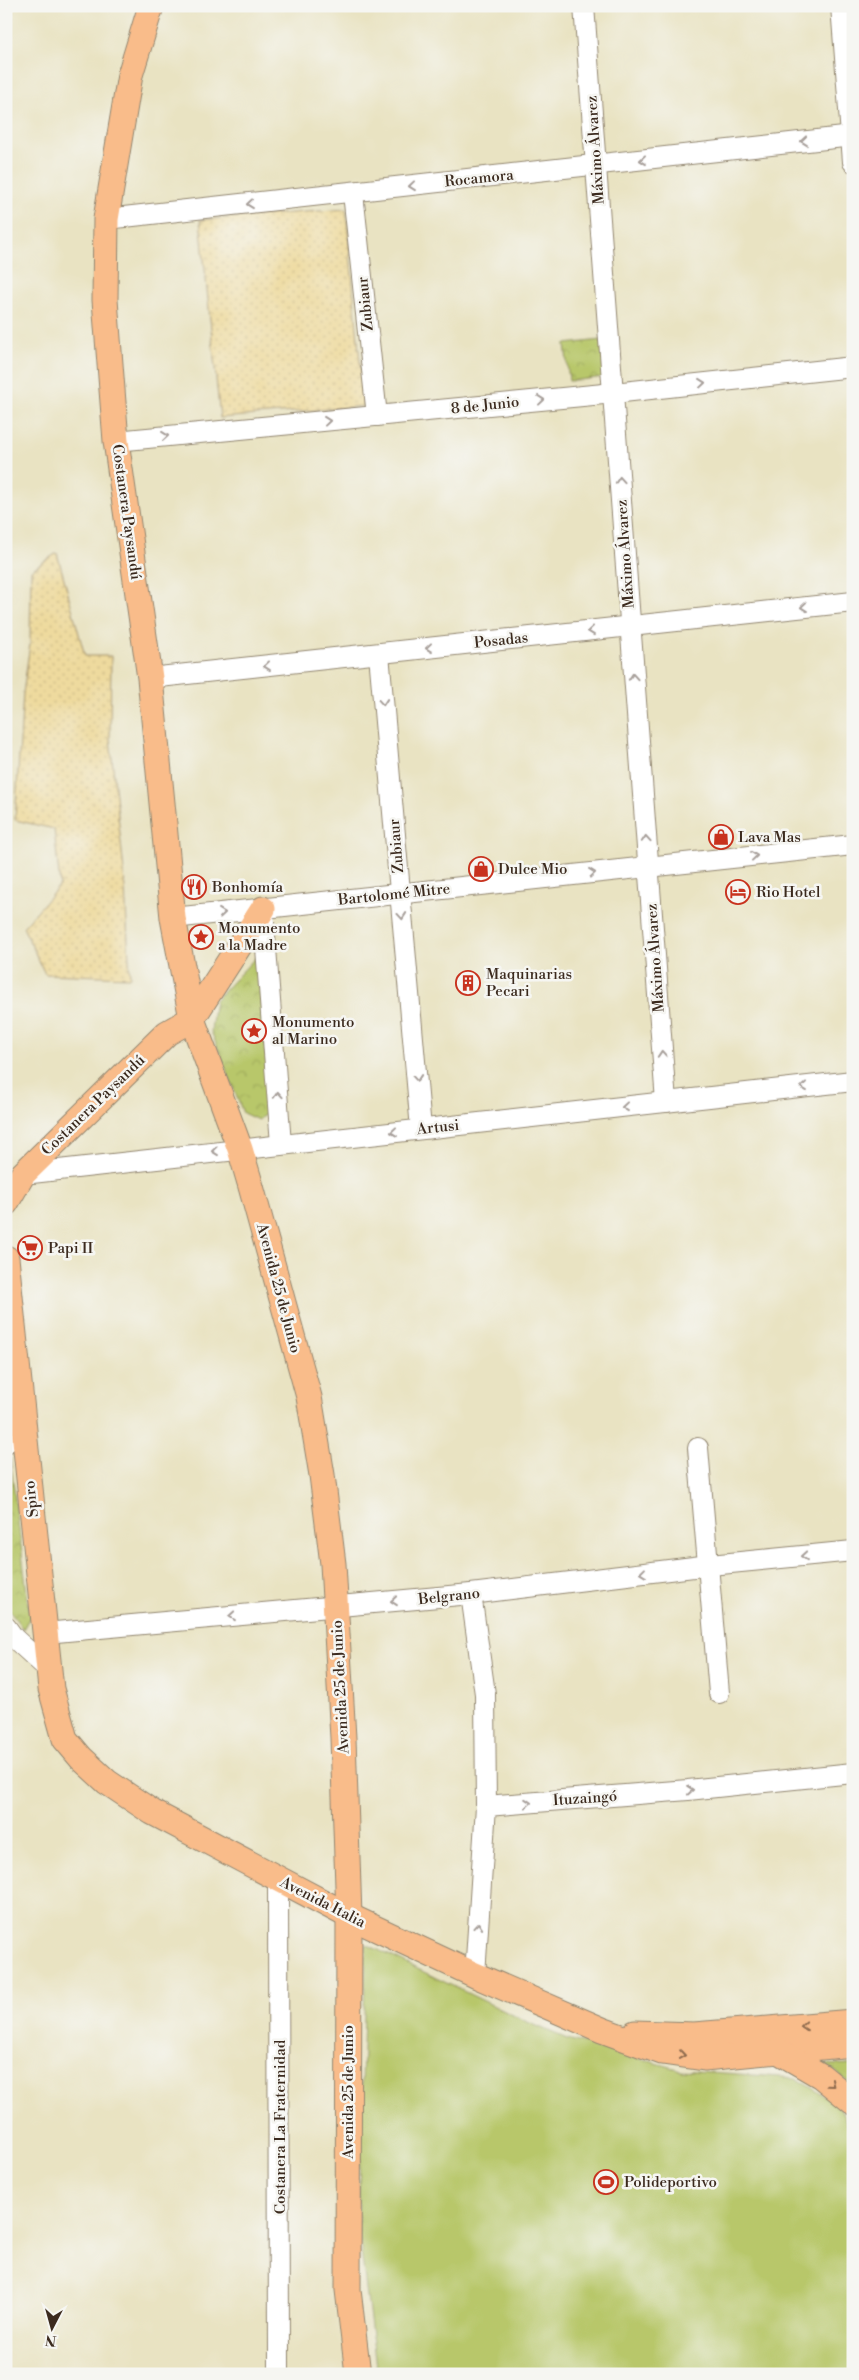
<svg xmlns="http://www.w3.org/2000/svg" width="859" height="2380" font-family="'Libre Bodoni',serif">
  <defs>
    <pattern id="grass-tufts" width="24" height="20" patternUnits="userSpaceOnUse" patternTransform="scale(1.25)"><rect width="24" height="20" fill="#b8c76a"/><path d="M3 7l-1-3M5 7V3M7 7l1-3M15 17l-1-3M17 17v-4M19 17l1-3" fill="none" stroke="#9fab5b"/></pattern>
    <pattern id="sand-dots" width="8" height="8" patternUnits="userSpaceOnUse" patternTransform="scale(1.25)"><rect width="8" height="8" fill="#eeda9e"/><path d="M2 2h.1M6 6h.1" fill="none" stroke="#cdbb88" stroke-width="1.8" stroke-linecap="round"/></pattern>
    <pattern id="park-crowns" width="20" height="18" patternUnits="userSpaceOnUse" patternTransform="scale(1.25)"><rect width="20" height="18" fill="#b8c76a"/><path d="M2 6a3 3 0 1 1 6 0M12 15a3 3 0 1 1 6 0" fill="none" stroke="#9fab5b"/></pattern>
  </defs>
  <rect width="100%" height="100%" fill="#f6f6f2"/>
  <filter id="ink" filterUnits="userSpaceOnUse"><feTurbulence type="fractalNoise" baseFrequency=".02" numOctaves="2"/><feDisplacementMap in="SourceGraphic" scale="10" xChannelSelector="R" yChannelSelector="G"/><feConvolveMatrix kernelMatrix="1 2 1 2 8 2 1 2 1" color-interpolation-filters="sRGB"/></filter>
  <filter id="wash" filterUnits="userSpaceOnUse"><feTurbulence type="fractalNoise" baseFrequency=".0096" numOctaves="4" result="noise"/><feDisplacementMap in="SourceGraphic" scale="20" xChannelSelector="R" yChannelSelector="G"/><feGaussianBlur stdDeviation="1.12" result="paint"/><feColorMatrix in="noise" values="0 0 0 0 0 0 0 0 0 0 0 0 0 0 0 0 0 1.4 0 .05"/><feComposite in="paint" operator="in"/></filter>
  <g filter="url(#wash)">
    <rect width="100%" height="100%" fill="#e9e3c2"/>
    <path fill="url(#grass-tufts)" stroke="#7a7844" d="M853,2064V2087L836,2072L823,2065Z"/>
    <g fill="url(#sand-dots)" stroke="#94825e">
      <path d="M346,209L364,406L220,418L200,220Z"/>
      <path d="M57,553L85,656H111L110,739L124,871L130,977L45,974L23,927L60,885L54,829L15,820L23,693L30,644L31,570Z"/>
    </g>
    <g fill="url(#park-crowns)" stroke="#7a7844">
      <path d="M601,340L605,377L569,381L565,344Z"/>
      <path d="M258,955L271,1110L258,1120L243,1113L211,1031L215,1000Z"/>
      <path d="M10,1458L30,1617L23,1629L6,1606V1470Z"/>
    </g>
    <path fill="#b8c76a" stroke="#7a7844" d="M366,1944L523,2020L567,2039L682,2070L795,2078L838,2104L853,2137V2374H377L358,2227Z"/>
  </g>
  <g filter="url(#ink)">
    <g fill="none" stroke-linecap="round" stroke-linejoin="round">
      <defs>
        <g id="minor">
          <path d="M584,6L666,1102"/>
          <path d="M841,6L853,162"/>
          <path d="M353,193L377,416"/>
          <path d="M106,219L853,136"/>
          <path d="M116,441L614,393L853,367"/>
          <path d="M379,654L421,1129"/>
          <path d="M150,678L853,602"/>
          <path d="M263,909L281,1144"/>
          <path d="M173,918L853,845"/>
          <path d="M23,1174L853,1081"/>
          <path d="M6,1443L18,1402"/>
          <path d="M698,1448L719,1693"/>
          <path d="M471,1594L485,1694L486,1806"/>
          <path d="M6,1627L14,1638L49,1670"/>
          <path d="M45,1633L471,1594L710,1565L853,1551"/>
          <path d="M278,1879L279,2374"/>
          <path d="M475,1975L486,1806L688,1790L853,1773"/>
        </g>
        <g id="major">
          <path d="M151,6L130,75L106,219L105,300L116,441L150,678L173,918L192,1019L240,1149L250,1183L309,1397L322,1475L333,1564L343,1738L349,1916L348,2290L358,2374"/>
          <path d="M6,1203L23,1174L167,1033L192,1019L263,909"/>
          <path d="M6,1258L51,1689L65,1739L81,1758L107,1782L152,1812L349,1916L475,1975L602,2030L662,2052L704,2058L853,2044"/>
          <path d="M635,2033L694,2035L853,2022"/>
          <path d="M778,2051L821,2076L853,2102"/>
        </g>
      </defs>
      <use href="#minor" stroke="#928670" stroke-width="22"/>
      <use href="#major" stroke="#928670" stroke-width="27"/>
      <use href="#minor" stroke="#fff" stroke-width="20"/>
      <use href="#major" stroke="#f9bc8a" stroke-width="25"/>
    </g>
    <defs><path id="oneway-chevron" d="M-2-3.5L2.5 0L-2 3.5" fill="none" stroke-width="1.6" stroke-linecap="round" stroke-linejoin="round" transform="scale(1.25)"/></defs>
    <g stroke="#a79f9a">
      <use href="#oneway-chevron" transform="translate(804 141) rotate(174)"/>
      <use href="#oneway-chevron" transform="translate(643 160) rotate(174)"/>
      <use href="#oneway-chevron" transform="translate(412 186) rotate(174)"/>
      <use href="#oneway-chevron" transform="translate(250 204) rotate(174)"/>
      <use href="#oneway-chevron" transform="translate(702 383) rotate(-6)"/>
      <use href="#oneway-chevron" transform="translate(541 400) rotate(-6)"/>
      <use href="#oneway-chevron" transform="translate(327 421) rotate(-6)"/>
      <use href="#oneway-chevron" transform="translate(165 436) rotate(-6)"/>
      <use href="#oneway-chevron" transform="translate(620 480) rotate(-94)"/>
      <use href="#oneway-chevron" transform="translate(804 607) rotate(174)"/>
      <use href="#oneway-chevron" transform="translate(591 631) rotate(174)"/>
      <use href="#oneway-chevron" transform="translate(429 648) rotate(174)"/>
      <use href="#oneway-chevron" transform="translate(267 666) rotate(174)"/>
      <use href="#oneway-chevron" transform="translate(633 677) rotate(-94)"/>
      <use href="#oneway-chevron" transform="translate(383 702) rotate(85)"/>
      <use href="#oneway-chevron" transform="translate(646 839) rotate(-94)"/>
      <use href="#oneway-chevron" transform="translate(754 856) rotate(-6)"/>
      <use href="#oneway-chevron" transform="translate(592 873) rotate(-6)"/>
      <use href="#oneway-chevron" transform="translate(222 913) rotate(-6)"/>
      <use href="#oneway-chevron" transform="translate(402 916) rotate(85)"/>
      <use href="#oneway-chevron" transform="translate(662 1054) rotate(-94)"/>
      <use href="#oneway-chevron" transform="translate(417 1078) rotate(85)"/>
      <use href="#oneway-chevron" transform="translate(804 1087) rotate(174)"/>
      <use href="#oneway-chevron" transform="translate(278 1095) rotate(-94)"/>
      <use href="#oneway-chevron" transform="translate(625 1107) rotate(174)"/>
      <use href="#oneway-chevron" transform="translate(394 1132) rotate(174)"/>
      <use href="#oneway-chevron" transform="translate(215 1151) rotate(174)"/>
      <use href="#oneway-chevron" transform="translate(804 1556) rotate(175)"/>
      <use href="#oneway-chevron" transform="translate(643 1573) rotate(173)"/>
      <use href="#oneway-chevron" transform="translate(394 1601) rotate(175)"/>
      <use href="#oneway-chevron" transform="translate(232 1616) rotate(175)"/>
      <use href="#oneway-chevron" transform="translate(690 1790) rotate(-5)"/>
      <use href="#oneway-chevron" transform="translate(528 1803) rotate(-4)"/>
      <use href="#oneway-chevron" transform="translate(478 1926) rotate(-85)"/>
    </g>
    <g stroke="#906c4f">
      <use href="#oneway-chevron" transform="translate(804 2026) rotate(175)"/>
      <use href="#oneway-chevron" transform="translate(682 2055) rotate(8)"/>
      <use href="#oneway-chevron" transform="translate(831 2084) rotate(40)"/>
    </g>
  </g>
  <defs>
    <symbol id="shop-ring" viewBox="-11 -11 22 22"><circle r="9.5" fill="#f6f6f2" stroke="#c8321e" stroke-width="1.5"/><path d="M-5-2.5h2.3a2.7 3.5 0 0 1 5.4 0H5L5.5 6h-11ZM-1.5-2.5h3a1.5 2.3 0 0 0-3 0Z" fill="#c8321e"/></symbol>
    <symbol id="restaurant-ring" viewBox="-11 -11 22 22"><circle r="9.5" fill="#f6f6f2" stroke="#c8321e" stroke-width="1.5"/><path d="M-5-6h1v4h1v-4h1v4h1v-4h1v5L-1.5 .5V6h-2V.5L-5-1ZM5-6V6H3V1.5H1.5Q1.5-4 5-6Z" fill="#c8321e"/></symbol>
    <symbol id="hotel-ring" viewBox="-11 -11 22 22"><circle r="9.5" fill="#f6f6f2" stroke="#c8321e" stroke-width="1.5"/><path d="M-6-4.5h1.5V1H6V5H4.5V3h-9V5H-6ZM-4 0a1.8 1.8 0 1 1 3.6 0ZM.5 0V-2.5h3Q6-2.5 6 0Z" fill="#c8321e"/></symbol>
    <symbol id="sight-ring" viewBox="-11 -11 22 22"><circle r="9.5" fill="#f6f6f2" stroke="#c8321e" stroke-width="1.5"/><path d="M0-6L1.8-2.2L6-1.7L2.9 1.2L3.7 5.4L0 3.3L-3.7 5.4L-2.9 1.2L-6-1.7L-1.8-2.2Z" fill="#c8321e"/></symbol>
    <symbol id="building-ring" viewBox="-11 -11 22 22"><circle r="9.5" fill="#f6f6f2" stroke="#c8321e" stroke-width="1.5"/><path d="M-4-6H4V6H1V3H-1V6H-4ZM-2.5-4.3h1.7v1.8h-1.7ZM.8-4.3h1.7v1.8H.8ZM-2.5-1h1.7V.8h-1.7ZM.8-1h1.7V.8H.8Z" fill="#c8321e"/></symbol>
    <symbol id="supermarket-ring" viewBox="-11 -11 22 22"><circle r="9.5" fill="#f6f6f2" stroke="#c8321e" stroke-width="1.5"/><path d="M-6-5.5h2.5l.6 2H6L4.5 2H-2.5L-4.4-4H-6ZM-1.5 3.2a1.3 1.3 0 1 0 .1 0ZM3 3.2a1.3 1.3 0 1 0 .1 0Z" fill="#c8321e"/></symbol>
    <symbol id="stadium-ring" viewBox="-11 -11 22 22"><circle r="9.5" fill="#f6f6f2" stroke="#c8321e" stroke-width="1.5"/><path d="M0-5a6.5 5 0 1 0 0 10a6.5 5 0 1 0 0-10ZM-3.5-1.8h7v3.6h-7Z" fill="#c8321e"/></symbol>
  </defs>
  <g fill-rule="evenodd">
    <use href="#shop-ring" x="707" y="823" width="28" height="28"/>
    <use href="#shop-ring" x="467" y="855" width="28" height="28"/>
    <use href="#restaurant-ring" x="180" y="873" width="28" height="28"/>
    <use href="#hotel-ring" x="724" y="878" width="28" height="28"/>
    <use href="#sight-ring" x="187" y="923" width="28" height="28"/>
    <use href="#building-ring" x="454" y="969" width="28" height="28"/>
    <use href="#sight-ring" x="240" y="1017" width="28" height="28"/>
    <use href="#supermarket-ring" x="16" y="1234" width="28" height="28"/>
    <use href="#stadium-ring" x="592" y="2168" width="28" height="28"/>
  </g>
  <g text-anchor="middle" stroke-width="5" stroke-linejoin="round" paint-order="stroke">
    <g font-size="15" fill="#3b2a1e" stroke="#f6f6f2">
      <text transform="translate(595 150) rotate(-94)" y="5">Máximo Álvarez</text>
      <text transform="translate(479 178) rotate(-6)" y="5">Rocamora</text>
      <text transform="translate(365 304) rotate(-96)" y="5">Zubiaur</text>
      <text transform="translate(485 405) rotate(-6)" y="5">8 de Junio</text>
      <text transform="translate(127 512) rotate(82)" y="5">Costanera Paysandú</text>
      <text transform="translate(625 554) rotate(-94)" y="5">Máximo Álvarez</text>
      <text transform="translate(501 640) rotate(-6)" y="5">Posadas</text>
      <text transform="translate(396 846) rotate(-95)" y="5">Zubiaur</text>
      <text transform="translate(394 894) rotate(-6)" y="5">Bartolomé Mitre</text>
      <text transform="translate(655 958) rotate(-94)" y="5">Máximo Álvarez</text>
      <text transform="translate(93 1105) rotate(-44)" y="5">Costanera Paysandú</text>
      <text transform="translate(438 1127) rotate(-6)" y="5">Artusi</text>
      <text transform="translate(279 1288) rotate(75)" y="5">Avenida 25 de Junio</text>
      <text transform="translate(31 1499) rotate(-96)" y="5">Spiro</text>
      <text transform="translate(449 1596) rotate(-6)" y="5">Belgrano</text>
      <text transform="translate(340 1687) rotate(-93)" y="5">Avenida 25 de Junio</text>
      <text transform="translate(585 1798) rotate(-4)" y="5">Ituzaingó</text>
      <text transform="translate(323 1902) rotate(27)" y="5">Avenida Italia</text>
      <text transform="translate(348 2092) rotate(-90)" y="5">Avenida 25 de Junio</text>
      <text transform="translate(280 2127) rotate(-90)" y="5">Costanera La Fraternidad</text>
    </g>
    <g font-size="15" fill="#3b2a1e" stroke="#f6f6f2" text-anchor="start">
      <text x="738" y="842">Lava Mas</text>
      <text x="498" y="874">Dulce Mio</text>
      <text x="212" y="892">Bonhomía</text>
      <text x="756" y="897">Rio Hotel</text>
      <text x="218" y="933">Monumento<tspan x="218" dy="17">a la Madre</tspan></text>
      <text x="486" y="979">Maquinarias<tspan x="486" dy="17">Pecari</tspan></text>
      <text x="272" y="1027">Monumento<tspan x="272" dy="17">al Marino</tspan></text>
      <text x="48" y="1253">Papi II</text>
      <text x="624" y="2187">Polideportivo</text>
    </g>
  </g>
  <rect width="859" height="2380" fill="none" stroke="#f6f6f2" stroke-width="25"/>
  <g transform="translate(52 2328) rotate(186)" stroke="#f6f6f2" stroke-width="4" paint-order="stroke">
  <path d="M0-4L9 19L0 12L-9 19Z" fill="#3b2a1e"/>
  <text y="-8" font-size="14" font-weight="bold" text-anchor="middle" fill="#3b2a1e">N</text>
  </g>
</svg>
